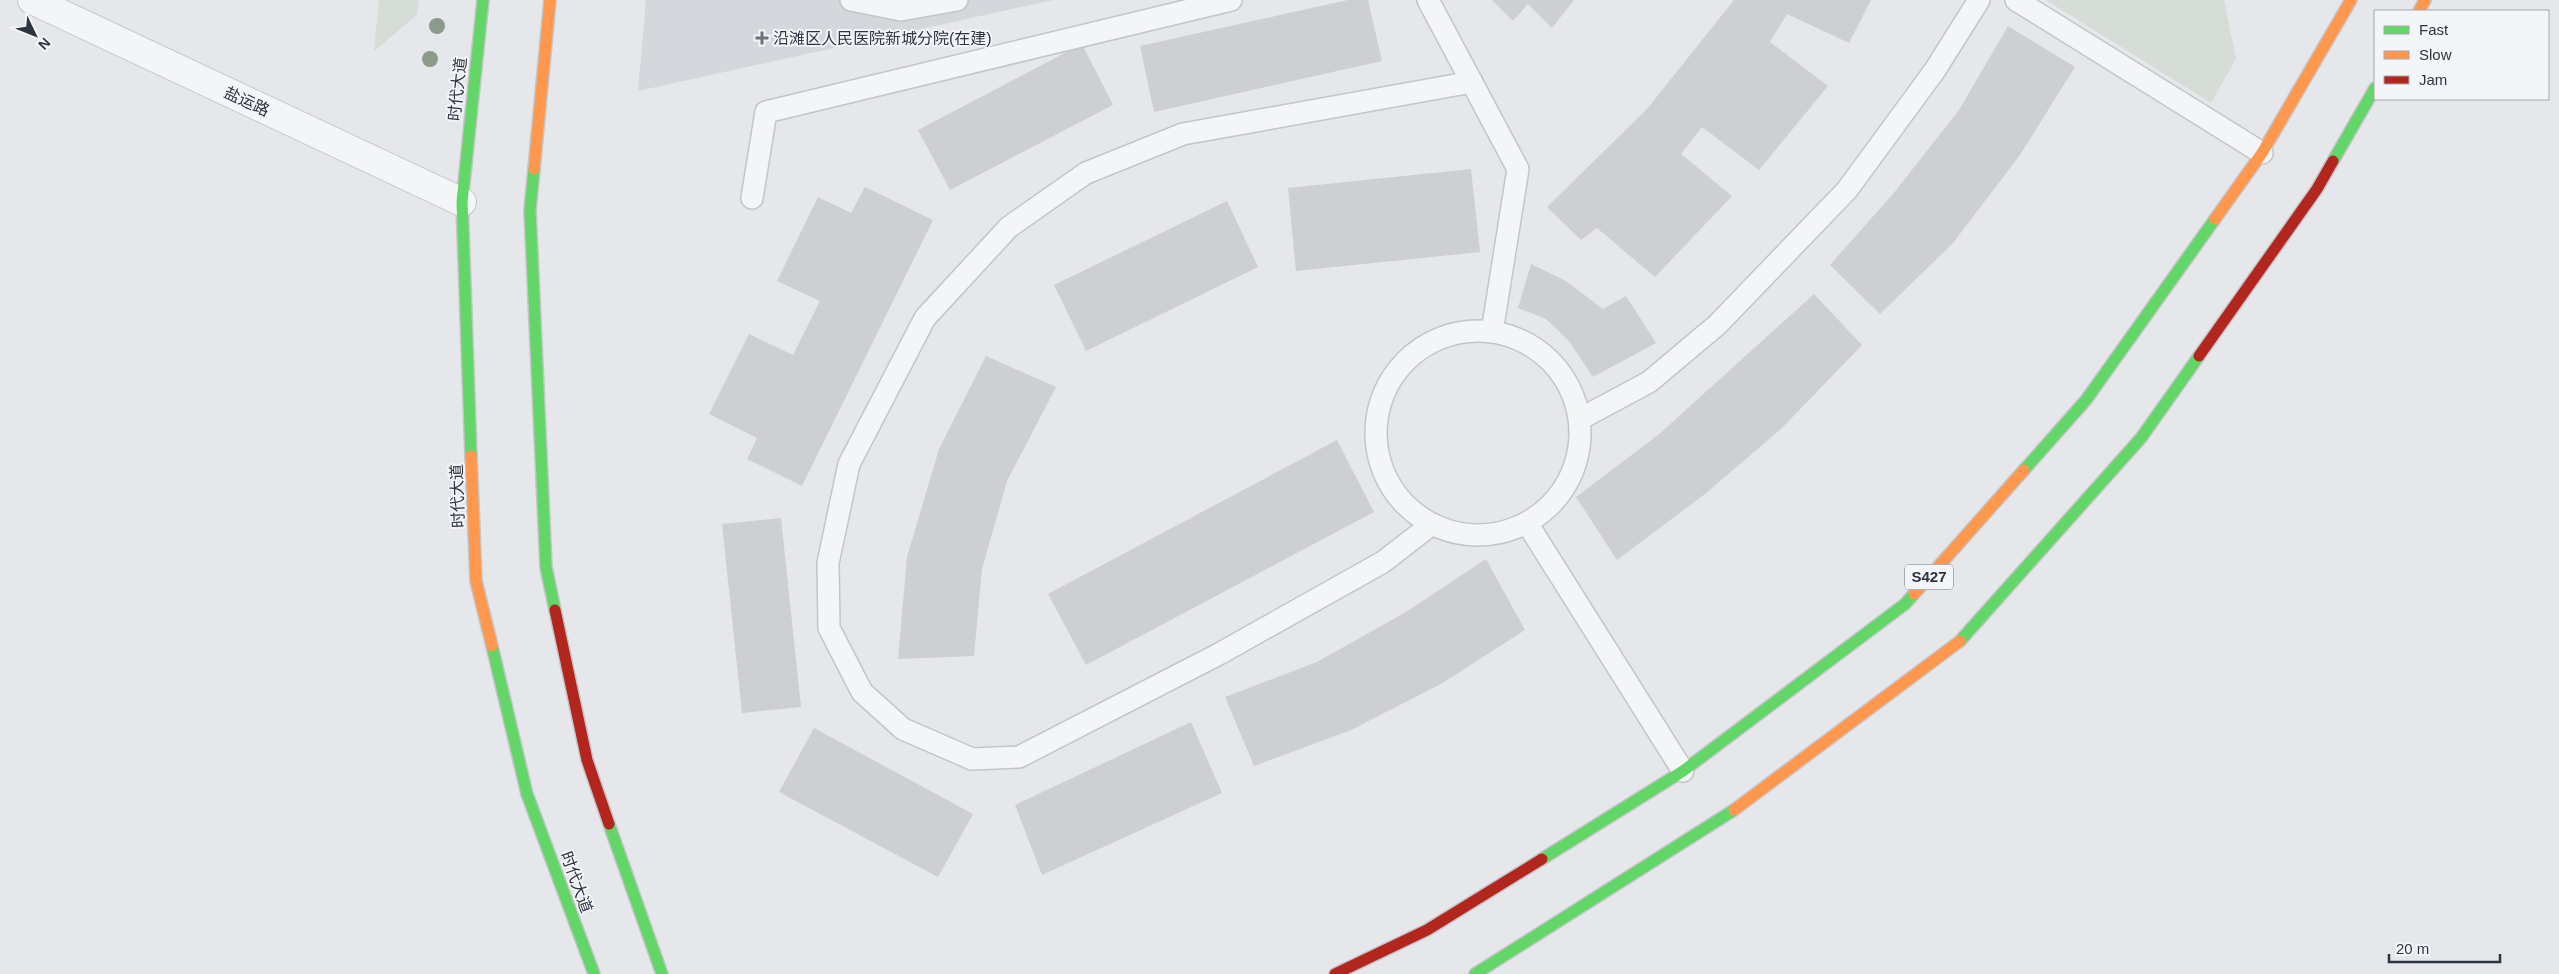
<svg xmlns="http://www.w3.org/2000/svg" width="2559" height="974" font-family="Arial,'Noto Sans SC',sans-serif">
  <rect width="100%" height="100%" fill="#e5e7ea"/>
  <path fill="#d4d7dc" d="M646,0H1053L638,91Z"/>
  <g fill="#d6ddd6">
    <path d="M379,0H419L417,15L374,51Z"/>
    <path d="M2046,0H2224L2236,59L2211,103Z"/>
  </g>
  <g fill="#cecfd2">
    <path d="M1348,0H1368L1382,61L1154,112L1140,46Z"/>
    <path d="M1492,0H1574L1552,28L1528,4L1513,21Z"/>
    <path d="M1734,0H1871L1849,43L1787,14L1770,42L1828,86L1759,170L1702,127L1681,154L1732,196L1655,277L1597,228L1581,240L1547,207L1647,109Z"/>
    <path d="M2008,26L2075,67L2020,155L1953,243L1880,314L1830,265L1893,194L1959,110Z"/>
    <path d="M1082,44L1113,105L950,190L918,130Z"/>
    <path d="M1471,169L1480,252L1296,271L1288,188Z"/>
    <path d="M865,187L933,220L802,486L747,459L757,438L709,414L749,334L793,355L820,301L777,281L818,197L851,213Z"/>
    <path d="M1227,201L1258,267L1086,351L1054,285Z"/>
    <path d="M1531,264L1566,281L1603,309L1626,296L1656,343L1593,377L1569,341L1546,319L1518,308Z"/>
    <path d="M1814,294L1862,345L1782,428L1705,494L1617,560L1576,497L1658,435Z"/>
    <path d="M986,356L1056,387L1007,481L982,569L974,656L898,659L907,557L939,449Z"/>
    <path d="M1337,440L1374,512L1086,665L1048,594Z"/>
    <path d="M781,518L801,707L742,713L722,524Z"/>
    <path d="M1486,559L1525,630L1441,684L1349,731L1254,766L1225,697L1317,662L1406,612Z"/>
    <path d="M1191,722L1222,793L1042,875L1015,805Z"/>
    <path d="M814,728L973,814L938,877L779,792Z"/>
  </g>
  <g fill="none" stroke-linecap="round" stroke-linejoin="round">
    <defs>
      <g id="lane">
        <path d="M851,0L901,10L957,0"/>
        <path d="M1428,0L1518,169L1492,332"/>
        <path d="M2016,0L2262,153"/>
        <path d="M752,198L766,112L1231,0"/>
        <circle cx="1478" cy="433" r="102"/>
        <path d="M1580,419L1649,382L1717,325L1847,190L1935,70L1979,0"/>
        <path d="M1527,523L1683,771"/>
        <path d="M1432,524L1383,562L1219,654L1019,757L972,759L903,729L862,692L829,628L828,563L849,464L925,318L1009,227L1086,173L1183,134L1472,82"/>
      </g>
      <path id="street" d="M32,0L462,202"/>
      <g id="fast">
        <path d="M2333,161L2375,88"/>
        <path d="M534,169L530,210L546,567L555,610"/>
        <path d="M471,456L462,202L483,0"/>
        <path d="M2024,470L2086,400L2215,219"/>
        <path d="M1960,641L2141,438L2199,356"/>
        <path d="M492,646L527,794L594,974"/>
        <path d="M609,824L662,974"/>
        <path d="M1542,859L1683,771L1905,604L1914,594"/>
        <path d="M1475,974L1734,810"/>
      </g>
      <g id="slow">
        <path d="M2419,11L2425,0"/>
        <path d="M534,169L550,0"/>
        <path d="M2215,219L2262,153L2351,0"/>
        <path d="M471,456L476,581L492,646"/>
        <path d="M1914,594L2024,470"/>
        <path d="M1734,810L1960,641"/>
      </g>
      <g id="jam">
        <path d="M2199,356L2317,189L2333,161"/>
        <path d="M555,610L587,760L609,824"/>
        <path d="M1335,974L1427,930L1542,859"/>
      </g>
    </defs>
    <use href="#lane" stroke="#c3c5c8" stroke-width="24"/>
    <use href="#street" stroke="#c3c5c8" stroke-width="30"/>
    <use href="#fast" stroke="#c3c5c8" stroke-width="14"/>
    <use href="#slow" stroke="#c3c5c8" stroke-width="14"/>
    <use href="#jam" stroke="#c3c5c8" stroke-width="14"/>
    <use href="#lane" stroke="#f4f5f6" stroke-width="21"/>
    <use href="#street" stroke="#f4f5f6" stroke-width="28"/>
    <use href="#fast" stroke="#63d668" stroke-width="11"/>
    <use href="#slow" stroke="#ff974d" stroke-width="11"/>
    <use href="#jam" stroke="#b3261e" stroke-width="11"/>
  </g>
  <g fill="#8b9b8a">
    <circle cx="437" cy="26" r="8"/>
    <circle cx="430" cy="59" r="8"/>
  </g>
  <path fill="#6d737c" stroke="#f4f5f8" stroke-width="2" d="M759.5 30.5h5v5h5v5h-5v5h-5v-5h-5v-5h5z"/>
  <g text-anchor="middle" stroke-width="4" stroke-linejoin="round" paint-order="stroke">
    <rect fill="#f4f5f8" stroke="#696e78" stroke-width="1" x="1905" y="564.5" width="48" height="25" rx="4"/>
    <g font-size="15" font-weight="bold" fill="#2d3441">
      <text x="1929" y="582">S427</text>
    </g>
    <g font-size="16" fill="#2d3441" stroke="#f4f5f8" text-anchor="start">
      <text x="773" y="44">沿滩区人民医院新城分院(在建)</text>
    </g>
    <g font-size="16" fill="#2d3441" stroke="#f4f5f8">
      <text transform="translate(457 89) rotate(-84)" y="6">时代大道</text>
      <text transform="translate(247 101) rotate(25)" y="6">盐运路</text>
      <text transform="translate(457 496) rotate(-92)" y="6">时代大道</text>
      <text transform="translate(577 882) rotate(70)" y="6">时代大道</text>
    </g>
  </g>
  <rect x="2374" y="10" width="175" height="90" fill="#f4f5f8" stroke="#a4a8af"/>
  <rect x="2384" y="26" width="25" height="8" fill="#63d668" stroke="#a4a8af"/>
  <text x="2419" y="35" font-size="15" fill="#2d3441">Fast</text>
  <rect x="2384" y="51" width="25" height="8" fill="#ff974d" stroke="#a4a8af"/>
  <text x="2419" y="60" font-size="15" fill="#2d3441">Slow</text>
  <rect x="2384" y="76" width="25" height="8" fill="#b3261e" stroke="#a4a8af"/>
  <text x="2419" y="85" font-size="15" fill="#2d3441">Jam</text>
  <g transform="translate(35 35) rotate(133)" stroke="#f4f5f8" stroke-width="4" paint-order="stroke">
  <path d="M0-4L9 19L0 12L-9 19Z" fill="#2d3441"/>
  <text y="-8" font-size="14" font-weight="bold" text-anchor="middle" fill="#2d3441">N</text>
  </g>
  <path d="M2389 954v8h111v-8" fill="none" stroke="#2d3441" stroke-width="2.5"/>
  <text x="2396" y="954" font-size="15" fill="#2d3441" stroke="#f4f5f8" stroke-width="4" paint-order="stroke">20 m</text>
</svg>
